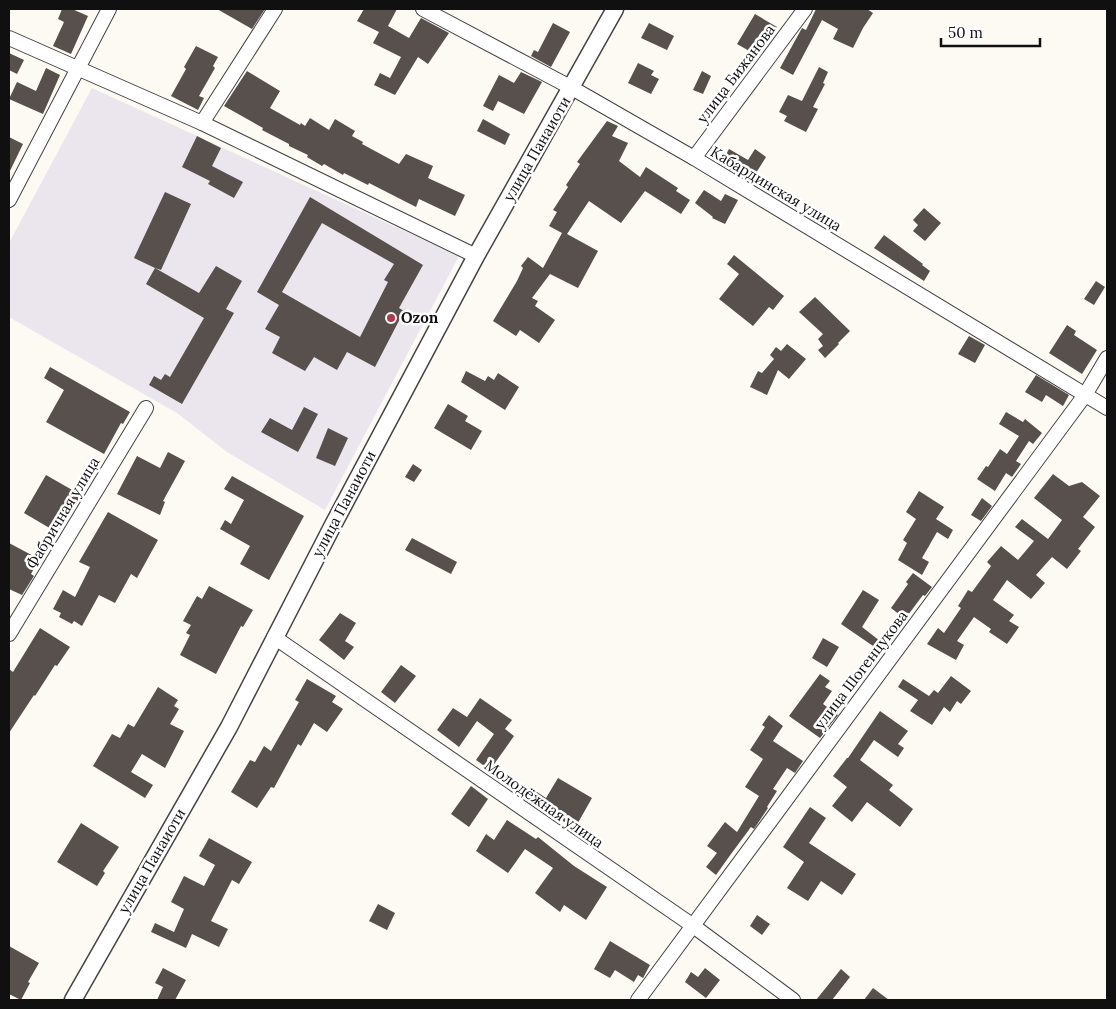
<svg xmlns="http://www.w3.org/2000/svg" width="1116" height="1009" font-family="Lora,serif">
  <rect width="100%" height="100%" fill="#fdfaf4"/>
  <path fill="#ebe5ed" d="M92,88L459,256L325,510L227,452L177,413L9,317V243Z"/>
  <g fill="#57504d" fill-rule="evenodd">
    <path d="M62,9H72L88,16L71,54L53,46L64,22L58,19Z"/>
    <path d="M217,9H265L252,29Z"/>
    <path d="M364,9H397L388,26L409,38L421,18L449,33L428,64L418,57L395,95L374,85L380,73L390,78L401,57L373,43L379,32L357,21Z"/>
    <path d="M816,9H867L873,13L863,28L853,48L833,39L838,29L822,20L793,75L780,68L802,28L806,30Z"/>
    <path d="M755,14L777,27L768,42L759,37L751,52L737,44Z"/>
    <path d="M553,23L570,32L551,67L531,56L534,50L538,52Z"/>
    <path d="M649,23L674,36L667,50L641,38Z"/>
    <path d="M196,46L218,57L213,66L215,68L199,96L204,98L198,110L171,96L186,69L184,67Z"/>
    <path d="M9,53L24,60L17,74L9,70Z"/>
    <path d="M638,63L654,71L651,75L659,79L651,94L628,83Z"/>
    <path d="M819,67L828,72L823,83L825,84L813,107L818,109L806,132L784,121L787,116L779,112L788,95L802,101Z"/>
    <path d="M46,68L60,75L43,114L9,99L17,82L36,91Z"/>
    <path d="M247,71L280,91L270,108L300,125L301,123L305,126L310,118L329,130L335,119L355,131L352,136L363,142L362,144L399,164L406,154L433,166L428,178L465,195L455,216L419,199L416,207L369,183L368,185L344,173L343,175L324,164L322,166L307,157L308,155L289,146V144L262,130L263,128L224,106Z"/>
    <path d="M702,71L711,76L703,94L693,90Z"/>
    <path d="M521,72L542,82L524,114L498,101L493,111L483,106L499,75L514,83Z"/>
    <path d="M483,119L510,134L505,145L477,131Z"/>
    <path d="M607,121L618,126L612,136L628,143L619,161L640,177L646,167L678,188L676,191L690,200L681,214L645,191L621,223L589,201L567,234L598,251L578,288L550,274L532,298L538,301L535,306L555,320L539,343L520,330L516,336L493,321L517,281L523,268L521,266L528,257L543,268L562,233L549,226L557,212L553,210L568,187L566,185L580,164L577,162Z"/>
    <path d="M197,136L221,148L212,166L243,182L234,198L208,184L210,181L182,167Z"/>
    <path d="M9,137L23,144L9,173Z"/>
    <path d="M729,149L748,160L755,149L766,157L756,173L750,170L745,179L721,164Z"/>
    <path d="M704,190L721,201L725,194L738,200L725,224L712,218L713,217L695,203Z"/>
    <path d="M165,192L191,204L161,270L155,268L199,293L216,266L242,281L226,309L234,313L182,404L149,385L154,376L161,380L165,374L170,377L204,318L146,284L155,268L134,258Z"/>
    <path d="M310,197L423,265L399,308L404,311L375,367L347,352L337,370L314,357L305,371L272,353L280,337L265,329L279,305L257,292ZM322,223L394,264L384,280L388,282L360,337L282,292Z"/>
    <path d="M924,208L941,223L925,241L913,231L918,225L913,220Z"/>
    <path d="M884,235L923,264L922,265L930,271L924,281L874,248Z"/>
    <path d="M734,255L784,296L773,310L769,307L753,326L719,299L739,274L727,264Z"/>
    <path d="M1096,281L1105,287L1094,305L1084,299Z"/>
    <path d="M815,297L850,331L838,343L839,344L825,358L818,350L823,346L818,339L823,334L799,312Z"/>
    <path d="M1067,325L1076,331L1074,335L1097,350L1082,374L1049,353Z"/>
    <path d="M969,336L985,345L975,363L958,354Z"/>
    <path d="M787,344L806,359L789,379L778,370L767,395L750,387L758,371L762,373L774,359L770,355L776,347L781,351Z"/>
    <path d="M50,367L130,412L123,424L121,423L104,454L46,422L64,390L44,378Z"/>
    <path d="M466,371L485,381L488,376L494,380L498,373L519,387L505,410L461,382Z"/>
    <path d="M1036,375L1069,395L1063,406L1046,395L1042,402L1025,392Z"/>
    <path d="M448,404L468,416L465,421L482,431L471,450L434,428Z"/>
    <path d="M304,407L318,414L298,452L261,432L270,418L292,430Z"/>
    <path d="M1006,412L1023,422L1025,419L1042,433L1033,444L1029,441L1016,461L1021,464L1012,477L1006,473L995,491L977,479L986,466L988,467L1000,449L1007,454L1019,436L999,424Z"/>
    <path d="M328,428L348,438L335,466L316,458Z"/>
    <path d="M168,452L185,461L163,501L165,502L160,515L117,494L137,456L160,468Z"/>
    <path d="M413,464L422,470L414,482L405,477Z"/>
    <path d="M1053,474L1069,486L1082,482L1100,496L1083,517L1095,527L1078,549L1081,551L1067,569L1052,557L1036,575L1045,583L1031,599L1007,580L993,600L1014,615L1009,621L1019,627L1007,644L989,632L991,629L974,617L957,641L964,645L956,660L927,644L938,628L944,633L961,608L958,606L968,590L972,592L991,566L987,562L1001,546L1018,560L1034,541L1015,527L1022,519L1048,539L1062,520L1034,498Z"/>
    <path d="M46,475L81,495L58,533L24,513Z"/>
    <path d="M232,476L304,516L269,580L240,564L250,546L220,529L225,520L231,524L244,500L224,489Z"/>
    <path d="M919,491L944,507L936,519L953,530L948,539L937,532L922,558L929,562L922,575L898,560L907,543L903,540L916,519L906,512Z"/>
    <path d="M982,498L992,506L981,521L971,515Z"/>
    <path d="M108,512L158,540L137,578L131,574L115,603L99,595L82,626L74,621L72,624L59,617L61,613L53,609L63,590L75,597L90,567L79,562Z"/>
    <path d="M412,538L457,562L451,574L405,550Z"/>
    <path d="M9,543L39,559L31,574L34,576L22,595L9,589Z"/>
    <path d="M913,573L932,587L925,596L923,595L905,619L891,608L908,584L906,582Z"/>
    <path d="M209,586L253,610L243,627L241,626L216,674L180,655L190,635L186,633L191,625L183,621L197,596L202,599Z"/>
    <path d="M863,590L879,600L862,627L880,641L876,648L841,624Z"/>
    <path d="M340,613L356,623L345,641L354,647L344,660L319,640Z"/>
    <path d="M40,628L70,647L57,666L55,665L35,696L34,695L9,733V669L13,672Z"/>
    <path d="M823,638L839,647L827,667L812,658Z"/>
    <path d="M401,665L416,676L395,703L381,692Z"/>
    <path d="M820,674L830,681L825,687L832,691L823,704L838,715L820,738L789,716Z"/>
    <path d="M951,676L971,691L961,704L957,701L950,712L944,707L932,725L910,711L918,700L898,687L903,679L929,696L934,690L938,693Z"/>
    <path d="M307,679L336,696L332,702L343,709L327,732L314,723L301,746L298,744L274,788L271,787L257,808L231,792L250,760L255,762L264,746L271,751L299,702L295,700Z"/>
    <path d="M158,687L178,700L174,706L179,709L170,724L184,731L165,768L142,754L131,772L153,785L145,798L93,766L112,734L120,738L128,724L134,727Z"/>
    <path d="M480,698L512,720L505,729L514,736L490,770L476,760L494,734L477,721L459,747L437,730L453,708L467,717Z"/>
    <path d="M880,711L908,731L898,744L904,748L898,757L874,740L860,760L893,785L889,790L913,809L900,827L867,802L852,822L832,806L847,787L833,776L847,758H848Z"/>
    <path d="M769,715L783,726L773,741L803,761L795,773L787,768L773,789L777,791L767,807L768,808L754,829L751,827L731,854L716,875L706,867L717,853L707,846L725,822L737,832L759,796L745,787L763,759L750,750L765,727L762,725Z"/>
    <path d="M558,778L592,798L575,828L549,813L548,815L524,799L531,788L546,798Z"/>
    <path d="M471,786L488,799L469,827L451,814Z"/>
    <path d="M810,807L826,818L809,843L856,874L842,895L821,881L808,901L787,888L804,862L783,847Z"/>
    <path d="M507,820L536,839L538,837L574,866L607,887L586,920L564,905L560,912L535,893L553,868L525,849L508,873L476,851L486,834L494,840Z"/>
    <path d="M81,823L119,847L103,871L105,873L97,886L57,862Z"/>
    <path d="M209,838L252,862L239,884L232,880L211,921L228,929L219,947L192,934L186,948L151,932L155,923L174,932L184,909L171,902L184,876L204,886L215,865L199,856Z"/>
    <path d="M378,904L395,913L387,930L369,921Z"/>
    <path d="M757,915L770,924L762,935L750,926Z"/>
    <path d="M610,941L650,965L643,978L638,975L634,982L615,970L610,978L594,969Z"/>
    <path d="M9,946L39,963L28,982L30,983L21,1000L9,994Z"/>
    <path d="M163,968L186,980L175,1000H157L163,987L155,983Z"/>
    <path d="M705,968L720,980L706,998L685,982L691,972L698,977Z"/>
    <path d="M841,969L850,977L832,1000H816Z"/>
    <path d="M873,988L889,1000H864Z"/>
  </g>
  <g fill="none" stroke-linecap="round" stroke-linejoin="round">
    <defs>
      <g id="minor">
        <path d="M423,9L572,88L694,158L1107,408"/>
        <path d="M9,38L202,123L476,256"/>
        <path d="M202,123L275,9"/>
        <path d="M694,158L805,9"/>
        <path d="M9,200L109,9"/>
        <path d="M9,634L146,408"/>
        <path d="M274,637L692,925L793,1000"/>
        <path d="M638,1000L1085,395L1107,358"/>
      </g>
      <path id="tertiary" d="M73,1000L229,727L333,525L476,256L615,9"/>
    </defs>
    <use href="#minor" stroke="#434343" stroke-width="16"/>
    <use href="#tertiary" stroke="#434343" stroke-width="19"/>
    <use href="#minor" stroke="#fff" stroke-width="14"/>
    <use href="#tertiary" stroke="#fff" stroke-width="16"/>
  </g>
  <circle fill="#af384e" stroke="#fff" stroke-width="2" cx="391" cy="318" r="5"/>
  <g text-anchor="middle" stroke-width="5" stroke-linejoin="round" paint-order="stroke">
    <g font-size="15" fill="#101010" stroke="#fff">
      <text transform="translate(736 74) rotate(-53)" y="5">улица Бижанова</text>
      <text transform="translate(537 149) rotate(-60)" y="5">улица Панаиоти</text>
      <text transform="translate(776 189) rotate(31)" y="5">Кабардинская улица</text>
      <text transform="translate(344 504) rotate(-62)" y="5">улица Панаиоти</text>
      <text transform="translate(63 513) rotate(-59)" y="5">Фабричная улица</text>
      <text transform="translate(861 670) rotate(-53)" y="5">улица Шогенцукова</text>
      <text transform="translate(544 804) rotate(35)" y="5">Молодёжная улица</text>
      <text transform="translate(152 861) rotate(-60)" y="5">улица Панаиоти</text>
    </g>
    <g font-size="15" font-weight="bold" fill="#101010" stroke="#fff" text-anchor="start">
      <text x="401" y="323">Ozon</text>
    </g>
  </g>
  <rect width="1116" height="1009" fill="none" stroke="#101010" stroke-width="20"/>
  <path d="M941 38v8h99v-8" fill="none" stroke="#101010" stroke-width="2.5"/>
  <text x="948" y="38" font-size="15" fill="#101010" stroke="#ffffff" stroke-width="4" paint-order="stroke">50 m</text>
</svg>
